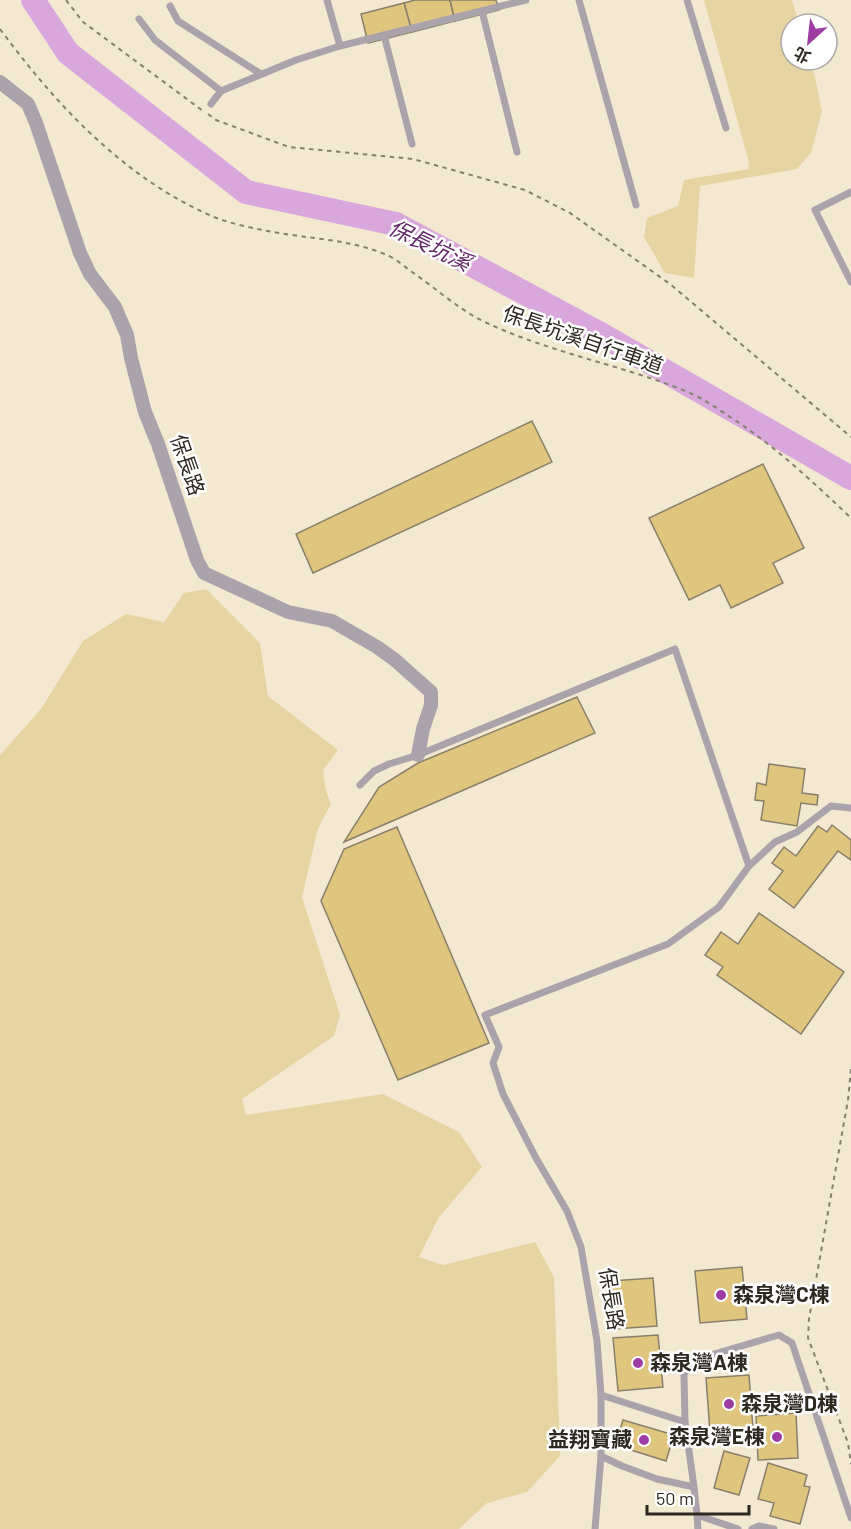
<svg xmlns="http://www.w3.org/2000/svg" width="851" height="1529" font-family="Barlow,'Noto Sans TC',sans-serif">
  <rect width="100%" height="100%" fill="#f3e9d1"/>
  <g fill="#e7d4a3">
    <path d="M704,0H792L799,24H791V60H810L816,82L822,111L811,153L797,169L700,186L694,278L665,273L644,237L647,218L678,206L684,180L749,169L748,159Z"/>
    <path d="M206,589L260,643L268,696L338,750L323,770L326,791L331,804L318,828L302,897L340,1015L334,1036L242,1099L246,1115L383,1094L459,1132L482,1167L439,1217L419,1257L443,1265L535,1242L554,1277L560,1456L527,1492L487,1503L459,1529H0V755L41,709L83,641L126,614L164,622L184,593Z"/>
  </g>
  <g fill="none" stroke-linecap="round" stroke-linejoin="round">
    <path stroke="#daa7dd" stroke-width="24" d="M33,0L68,53L246,192L396,224L597,332L851,478"/>
  </g>
  <g fill="#e0c57f" stroke="#89806a" stroke-width="1.5">
    <path d="M415,0H450L455,21L412,32L404,3Z"/>
    <path d="M450,0H496L499,10L455,21Z"/>
    <path d="M404,3L412,32L368,43L361,14Z"/>
    <path d="M532,421L552,462L313,573L296,534Z"/>
    <path d="M763,464L804,548L773,563L783,583L731,608L720,585L689,600L649,518Z"/>
    <path d="M577,697L595,733L344,842L379,787L418,763Z"/>
    <path d="M769,764L805,769L802,793L818,795L817,805L801,803L797,826L761,820L764,801L755,800L757,783L766,785Z"/>
    <path d="M832,825L851,840V860L838,851L794,908L769,889L783,871L772,863L784,847L796,856L818,826L827,832Z"/>
    <path d="M397,827L489,1043L398,1080L321,901L344,849Z"/>
    <path d="M759,913L844,972L801,1034L717,975L723,967L705,955L721,932L738,944Z"/>
    <path d="M742,1267L747,1319L700,1323L695,1271Z"/>
    <path d="M653,1278L657,1326L614,1329L611,1281Z"/>
    <path d="M658,1335L663,1387L618,1391L613,1338Z"/>
    <path d="M749,1375L753,1429L710,1432L706,1378Z"/>
    <path d="M796,1413L798,1458L758,1460L756,1416Z"/>
    <path d="M623,1420L674,1435L666,1461L615,1445Z"/>
    <path d="M724,1451L750,1458L739,1495L714,1488Z"/>
    <path d="M768,1463L807,1475L804,1486L810,1487L800,1524L770,1516L774,1503L758,1499Z"/>
  </g>
  <g fill="none" stroke-linecap="round" stroke-linejoin="round">
    <g stroke="#878070" stroke-width="2" stroke-dasharray="4.5 4.5" stroke-linecap="butt">
      <path d="M66,0L83,22L203,111"/>
      <path d="M0,29C57,106 125,179 214,217C229,223 247,227 263,230C304,239 347,238 387,255C396,259 404,266 412,272C437,289 459,310 487,323C551,353 622,365 688,392C702,398 715,407 727,415C773,444 812,481 851,518"/>
      <path d="M208,114L216,120L289,147L413,159L525,190L570,213L670,284L851,437"/>
      <path d="M851,1069L848,1100L809,1319L808,1338L848,1443L851,1464"/>
    </g>
    <g stroke="#aba3ab" stroke-width="7">
      <path d="M327,0L340,46"/>
      <path d="M579,0L636,205"/>
      <path d="M687,0L726,128"/>
      <path d="M170,6L178,21L261,74"/>
      <path d="M482,11L517,152"/>
      <path d="M139,19L155,40L221,91"/>
      <path d="M384,35L412,144"/>
      <path d="M211,104L221,91L296,60L340,46L526,0"/>
      <path d="M851,192L815,210L851,282"/>
      <path d="M360,785L374,771L389,764L418,755L675,649L749,866"/>
      <path d="M601,1395L685,1422L684,1374L697,1359L779,1335L792,1343L851,1518"/>
      <path d="M685,1422L694,1487"/>
      <path d="M601,1456L622,1466L657,1479L694,1487L697,1515L738,1529"/>
      <path d="M697,1515L698,1529"/>
      <path d="M595,1529L601,1456V1395L597,1341L581,1247L567,1211L536,1158L503,1094L493,1063L499,1047L485,1015L668,944L719,907L749,866L775,842L797,832L831,806L851,808"/>
      <path d="M752,1529L759,1526L774,1529"/>
    </g>
    <path stroke="#aba3ab" stroke-width="14" d="M0,82L28,104L36,123L80,253L90,274L115,307L127,335L131,358L145,412L158,444L197,560L204,573L288,612L332,621L377,647L395,660L431,692V705L423,729L418,755"/>
  </g>
  <g fill="#9d3da4" stroke="#fff" stroke-width="2">
    <circle cx="721" cy="1295" r="6"/>
    <circle cx="638" cy="1363" r="6"/>
    <circle cx="729" cy="1404" r="6"/>
    <circle cx="777" cy="1437" r="6"/>
    <circle cx="644" cy="1440" r="6"/>
  </g>
  <g text-anchor="middle" stroke-width="5" stroke-linejoin="round" paint-order="stroke">
    <g font-size="21" fill="#2d2920" stroke="#fff">
      <text transform="translate(583 340) rotate(19)" y="7">保長坑溪自行車道</text>
      <text transform="translate(187 465) rotate(71)" y="7">保長路</text>
      <text transform="translate(611 1299) rotate(81)" y="7">保長路</text>
    </g>
    <g font-size="21" font-weight="bold" fill="#2d2920" stroke="#fff" text-anchor="start">
      <text x="733" y="1302">森泉灣C棟</text>
      <text x="650" y="1370">森泉灣A棟</text>
      <text x="741" y="1411">森泉灣D棟</text>
      <text x="765" y="1444" text-anchor="end">森泉灣E棟</text>
      <text x="632" y="1447" text-anchor="end">益翔寶藏</text>
    </g>
    <g font-size="22" font-style="italic" fill="#632768" stroke="#fff">
      <text transform="translate(430 245) rotate(26)" y="8">保長坑溪</text>
    </g>
  </g>
  <g transform="translate(809 42) rotate(207)"><circle r="28" fill="#ffffff" stroke="#aba9a6" stroke-width="1.5"/>
  <path d="M0-4.5L10 22L0 15L-10 22Z" fill="#9d3da4"/>
  <text y="-9" font-size="16" font-weight="bold" text-anchor="middle" fill="#2d2920">北</text>
  </g>
  <path d="M647 1505v9h102v-9" fill="none" stroke="#2d2920" stroke-width="3"/>
  <text x="656" y="1505" font-size="18" fill="#2d2920" stroke="#ffffff" stroke-width="4.5" paint-order="stroke">50 m</text>
</svg>
